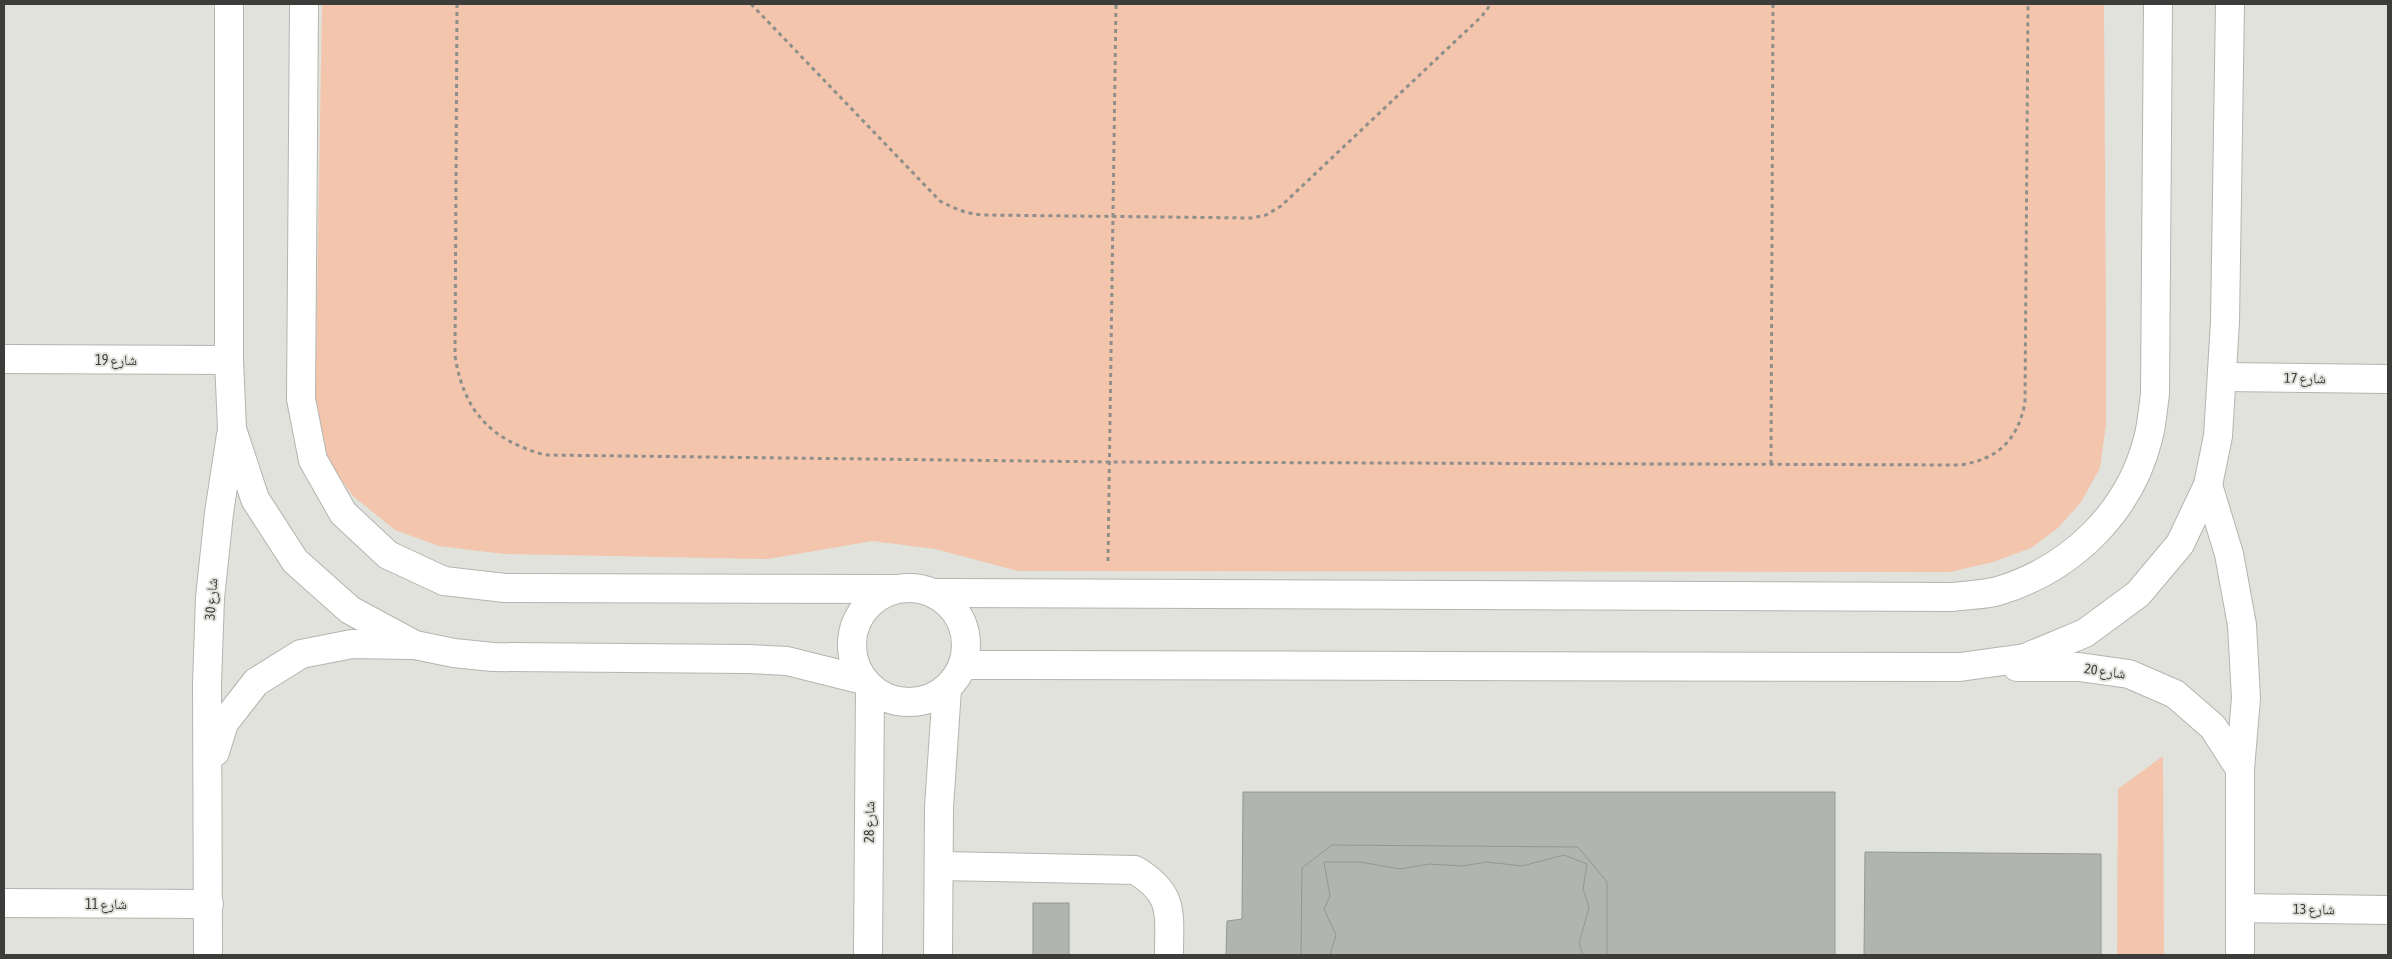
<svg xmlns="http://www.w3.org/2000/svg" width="2392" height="959" font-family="'Asap Condensed','Noto Naskh Arabic',sans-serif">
  <rect width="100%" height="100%" fill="#e1e2dc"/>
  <g fill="#f2c5ac">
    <path d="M322,4H2104L2106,331V425L2100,468L2081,502L2058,528L2031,548L1993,562L1950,572L1018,571L935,549L872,541L768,559L504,554L439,546L395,530L353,496L329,463L315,417Z"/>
    <path d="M2163,756L2164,955H2117L2118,789Z"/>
  </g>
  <g fill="#b0b5b1" stroke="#949894">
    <path d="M1243,792H1835V955H1226L1227,921L1242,919Z"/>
    <path d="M1332,845L1578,847L1607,882V955H1301L1302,868Z"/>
    <path d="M1865,852L2101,854V955H1864Z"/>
    <path d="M1564,855L1587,864L1583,889L1589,907L1579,944L1583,955H1330L1336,935L1324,909L1330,896L1324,862H1360L1400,869L1429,864L1462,866L1487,862L1522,866Z"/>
    <rect x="1033" y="903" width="36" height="52"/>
  </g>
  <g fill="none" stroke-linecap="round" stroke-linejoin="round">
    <defs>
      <g id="minor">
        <path d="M229,4V360L232,429L255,499L295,561L350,610L415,645L454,653L493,657L748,659L787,661L863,680"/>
        <path d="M304,4L301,399L313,460L343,513L388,555L444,581L505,588L895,589"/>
        <path d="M4,359L229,360"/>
        <path d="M2222,377L2388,379"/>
        <path d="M2208,485L2229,554L2242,625L2246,698L2240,769V955"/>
        <circle cx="909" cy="645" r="57"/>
        <path d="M933,593L1953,597C1967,595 1984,595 1998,591C2071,569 2129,513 2148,439C2152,424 2153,408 2155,394L2158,4"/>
        <path d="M963,665L1960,667L2025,658L2085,633L2138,594L2180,544L2208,485L2218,436L2225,322L2230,4"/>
        <path d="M2017,667H2079L2129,674L2175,694L2213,727L2240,769"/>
        <path d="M215,752L224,723L256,682L301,654L352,644L409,645"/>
        <path d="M939,866L1135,870C1175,894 1169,913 1169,955"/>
        <path d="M4,903L209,904"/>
        <path d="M2240,908L2388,910"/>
        <path d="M208,955L207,684L210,598L219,513L231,435"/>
        <path d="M868,955L870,688"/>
        <path d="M938,955L939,807L947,689"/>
      </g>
    </defs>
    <use href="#minor" stroke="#b4b5af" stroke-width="30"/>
    <g stroke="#8e8f8b" stroke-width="3" stroke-dasharray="4 4" stroke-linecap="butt">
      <path d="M457,4L455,356C464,412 491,440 545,455L1110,462L1960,465C1998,459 2017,441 2025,403L2028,4"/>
      <path d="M751,4L940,201C955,209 967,214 984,215L1251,218L1266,215L1281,206L1482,16L1491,4"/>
      <path d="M1771,464L1773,4"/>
      <path d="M1108,561L1116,4"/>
    </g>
    <use href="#minor" stroke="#fff" stroke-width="28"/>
  </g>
  <g text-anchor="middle" stroke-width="4" stroke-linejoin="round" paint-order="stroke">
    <g font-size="14" fill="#3c3c3a" stroke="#e1e2dc">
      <text x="116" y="365">شارع 19</text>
      <text transform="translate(2305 378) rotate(1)" y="5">شارع 17</text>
      <text transform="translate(211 599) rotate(-86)" y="5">شارع 30</text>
      <text transform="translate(2105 671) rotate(8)" y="5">شارع 20</text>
      <text transform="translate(869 822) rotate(-89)" y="5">شارع 28</text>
      <text x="106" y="909">شارع 11</text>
      <text transform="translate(2314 909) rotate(1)" y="5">شارع 13</text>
    </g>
  </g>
  <rect width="2392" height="959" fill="none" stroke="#3c3c3a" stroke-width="10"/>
</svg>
